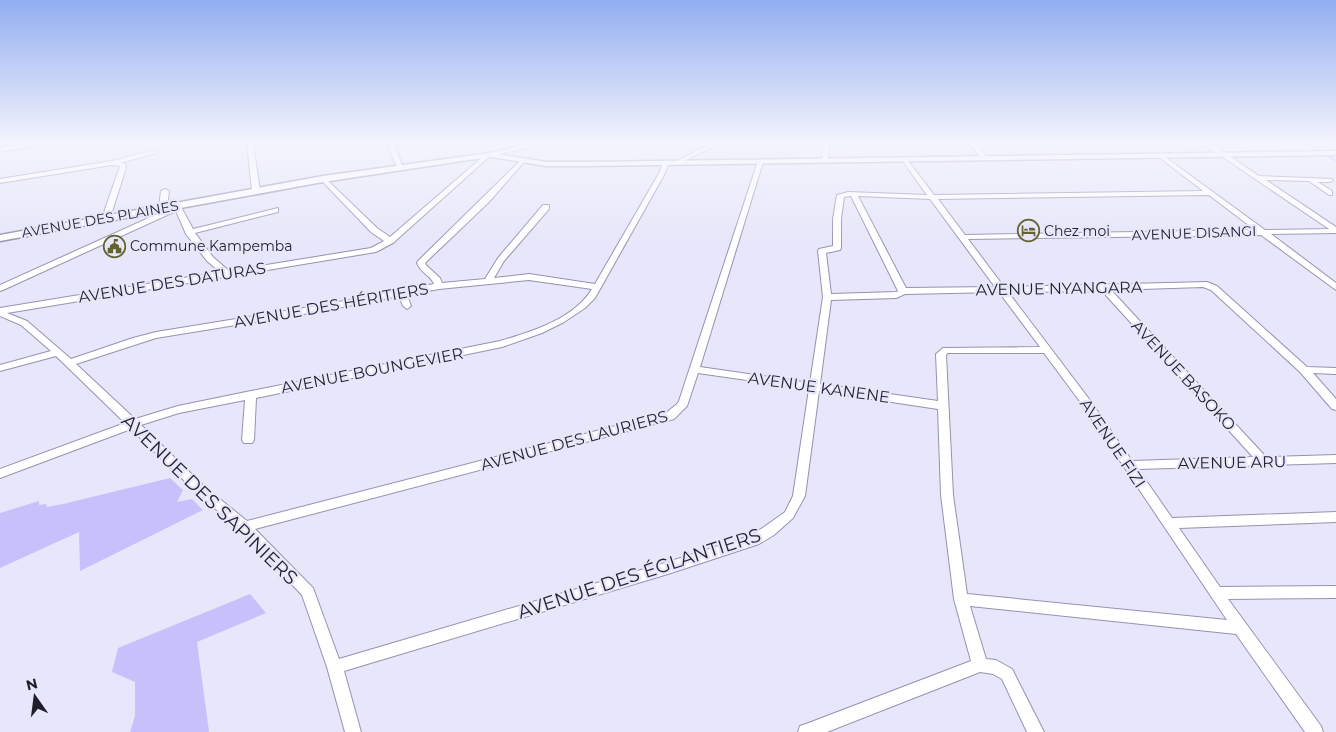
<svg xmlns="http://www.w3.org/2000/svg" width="1336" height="732" font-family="Montserrat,sans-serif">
  <rect width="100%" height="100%" fill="#e7e6fa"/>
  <g fill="#c7c1fb">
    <path d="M170,478L183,490L177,502L192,499L203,510L80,571L79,532L0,568V513L39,501V505L46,504L47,507L63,504Z"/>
    <path d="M250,594L266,613L197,642L209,732H130L135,716V682L112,672L118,648Z"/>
  </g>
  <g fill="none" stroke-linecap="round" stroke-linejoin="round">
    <path stroke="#b2a5fd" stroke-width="2" d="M1305,143L1336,161"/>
    <defs>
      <g id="minor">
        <path d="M31,143H49L0,152V148Z"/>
        <path d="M247,143H253L260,191L256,193L252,191Z"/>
        <path d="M387,143H393L403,167L402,168L397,167Z"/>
        <path d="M533,143H547L490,156L393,243L376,252L7,313L27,321L71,359L133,338L156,332L328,304L434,284C431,276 420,272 417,263L418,261L522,159L525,161L524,162L489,202L425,263L426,265L440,278L442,283L485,279L498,258L543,205H549V209L504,261L494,278L529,274L595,284L658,175L663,163L668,162L669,163L664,175L595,298L585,308L564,322L542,333L502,347L256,398L254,440L252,443H244L242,440L245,400L179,413L141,425L205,487L247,521L666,413L677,404L679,401L758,161L763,162L700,367L810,383L823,297L818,251L819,249L833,246V219L837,195L848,192L927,195L901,159L902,158H906L934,195L1203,191L1159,157V155L1161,154L1265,230L1329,229L1202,143H1210L1259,176L1332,179L1333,180L1330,182H1318L1332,191V195H1329L1309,181L1266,180L1336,227V233L1271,234L1336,283V290L1261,235L968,239L1004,287L1207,282L1217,286L1307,367L1336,368V374L1313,373L1336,399V410L1332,409L1300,372L1211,290L1203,287L1111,290L1266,457L1336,455V463L1138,469L1172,518L1336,512V522L1179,528L1220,587L1336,586V598L1228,599L1321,726L1323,732H1305L1236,634L970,606L986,659L996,660L1012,669L1044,732H1027L1002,679L993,674L980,672L827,732H798L800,726L806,724L971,661L954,599L941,495L938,409L819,391L805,496L793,518L774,535L759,544L668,574L344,671L361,732H345L327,667L302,595L241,531L197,493L131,429L0,478V469L125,423L56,356L0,371V365L51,351L21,325L0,316V308L220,272L207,261L186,234L176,211L3,290L0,291V285L173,207L172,205L176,203L180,205L193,229L278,208V212L195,233L213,257L229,271L371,248L384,241L371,232L321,180V178H325L377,228L390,237L486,154ZM1209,195L1255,230L965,235L938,199ZM851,196L898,291L897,292L831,294L826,253L840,250L841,248V219L844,197ZM858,196L930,199L995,287L906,288ZM529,280L592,289C574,319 531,332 500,341L251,391L178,406L135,419L76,364L156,338L328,310L399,296L403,306L407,309L411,306L407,295L439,289ZM1102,291L1253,457L1132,461L1089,399L1008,292ZM999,292L1040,347L943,348L936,354L938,401L820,384L831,300L896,298L905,294ZM948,353H1044L1081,403L1227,620L967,594L953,495L946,355ZM698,373L809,389L793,496L785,512L764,527L750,536L668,562L339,659L313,588L255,529L674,419L687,406Z"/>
        <path d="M712,143H721L678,164L673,163Z"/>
        <path d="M823,143H829L828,161L825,163L822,161Z"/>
        <path d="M969,143H976L987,158L986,159H982Z"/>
        <path d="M154,150L156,151V153L121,163L125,164L126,168L110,218L106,220L102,218L120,166L112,165L0,183V179L112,161Z"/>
        <path d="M165,189L169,191L167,208L163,210L159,208L161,191Z"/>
      </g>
      <path id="tertiary" d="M1336,151V155L586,166H546L492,157L482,158L323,182L0,241V235L323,176L482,154L492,153L546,162H586Z"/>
    </defs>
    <use href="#minor" stroke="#9592b1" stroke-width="2"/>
    <use href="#tertiary" stroke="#9592b1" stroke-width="3"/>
    <use href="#minor" fill="#fff" fill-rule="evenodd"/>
    <use href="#tertiary" fill="#fff" fill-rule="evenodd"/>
  </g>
  <linearGradient id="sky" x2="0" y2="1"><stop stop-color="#92aef0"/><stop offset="0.58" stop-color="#f4f4fd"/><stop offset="1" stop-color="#f4f4fd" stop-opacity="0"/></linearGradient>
  <rect width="1336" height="246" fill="url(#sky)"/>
  <defs>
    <symbol id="hotel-ring" viewBox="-11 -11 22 22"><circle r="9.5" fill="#e7e6fa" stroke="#626330" stroke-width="1.5"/><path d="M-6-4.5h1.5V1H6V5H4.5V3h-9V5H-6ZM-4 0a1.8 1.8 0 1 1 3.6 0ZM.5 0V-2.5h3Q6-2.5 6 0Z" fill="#626330"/></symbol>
    <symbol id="civic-ring" viewBox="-11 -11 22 22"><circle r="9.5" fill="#e7e6fa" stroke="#626330" stroke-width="1.5"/><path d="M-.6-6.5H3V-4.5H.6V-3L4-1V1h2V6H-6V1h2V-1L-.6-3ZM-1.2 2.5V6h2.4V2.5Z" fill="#626330"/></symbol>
  </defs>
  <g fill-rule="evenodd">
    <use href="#hotel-ring" x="1016" y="218" width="25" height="25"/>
    <use href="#civic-ring" x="102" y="234" width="25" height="25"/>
  </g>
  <g text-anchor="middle" stroke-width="4.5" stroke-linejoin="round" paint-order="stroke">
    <g font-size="14" fill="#201f2b" stroke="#e7e6fa">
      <text transform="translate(100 219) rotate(-10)" y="5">AVENUE DES PLAINES</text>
      <text transform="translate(1194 233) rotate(-2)" y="5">AVENUE DISANGI</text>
    </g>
    <g font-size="14" fill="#201f2b" stroke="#e7e6fa" text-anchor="start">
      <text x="1044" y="236">Chez moi</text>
      <text x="130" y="251">Commune Kampemba</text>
    </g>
    <g font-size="16" fill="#201f2b" stroke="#e7e6fa">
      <text transform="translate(172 282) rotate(-9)" y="6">AVENUE DES DATURAS</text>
      <text transform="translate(1059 288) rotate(-1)" y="6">AVENUE NYANGARA</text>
      <text transform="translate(331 305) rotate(-10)" y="6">AVENUE DES HÉRITIERS</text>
      <text transform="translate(372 370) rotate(-11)" y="6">AVENUE BOUNGEVIER</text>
      <text transform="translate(1184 375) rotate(47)" y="6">AVENUE BASOKO</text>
      <text transform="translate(819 387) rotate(8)" y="6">AVENUE KANENE</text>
      <text transform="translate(574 440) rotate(-15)" y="6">AVENUE DES LAURIERS</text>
      <text transform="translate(1113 443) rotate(56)" y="6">AVENUE FIZI</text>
      <text transform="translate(1232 462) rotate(-1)" y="6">AVENUE ARU</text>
    </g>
    <g font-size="19" fill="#201f2b" stroke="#e7e6fa">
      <text transform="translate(210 499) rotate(44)" y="7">AVENUE DES SAPINIERS</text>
      <text transform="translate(639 573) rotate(-18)" y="7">AVENUE DES ÉGLANTIERS</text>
    </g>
  </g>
  <g transform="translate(35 697) rotate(346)" stroke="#e7e6fa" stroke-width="4" paint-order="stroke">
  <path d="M0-4L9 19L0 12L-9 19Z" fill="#201f2b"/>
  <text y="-8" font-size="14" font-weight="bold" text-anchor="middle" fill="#201f2b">N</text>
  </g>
</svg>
